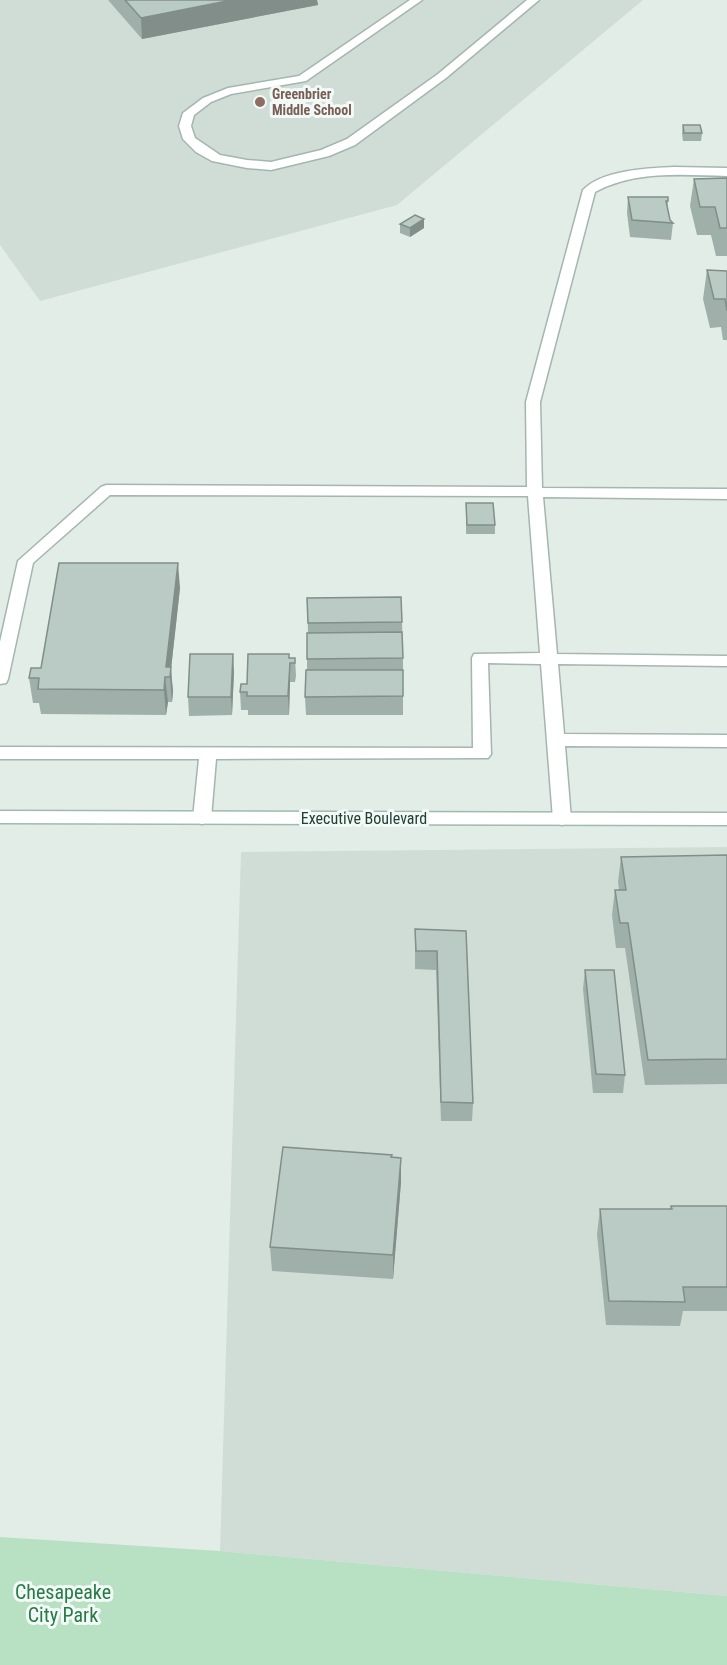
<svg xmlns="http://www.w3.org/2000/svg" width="727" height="1665" font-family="'Roboto Condensed',sans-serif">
  <rect width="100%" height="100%" fill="#e2ede8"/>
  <g fill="#d0ddd7">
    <path d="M0,0H643L397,205L40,301L0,245Z"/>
    <path d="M727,847V1596L220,1551L241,852Z"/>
  </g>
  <path fill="#b8e1c3" d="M0,1537L220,1551L727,1596V1665H0Z"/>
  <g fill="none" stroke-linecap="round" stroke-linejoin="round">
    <defs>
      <g id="lane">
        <path d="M410,0H422L306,81L231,94L211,102L194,115L191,126L195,138L220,155L247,160L271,162L321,150L347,139L438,74L527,0H539L446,78L355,145L329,156L271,170L247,168L212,161L196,152L183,139L179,126L183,113L203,98L228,88L299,76Z"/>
        <path d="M674,167L727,168V176C682,175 636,170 595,192L540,402L542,488L727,489V499L543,497L557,654L727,656V666L558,664L564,734L727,735V747L565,746L571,819L568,823L562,825L556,823L553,819L541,664L488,663L491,754L488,758L216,759L211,818L208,822L202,824L196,822L193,818L199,759H0V747L473,748L472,658L474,654L540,653L528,496L110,495L33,563L8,679L6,683L0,684V642L18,561L101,487L106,485L527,487L526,402L583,190C602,170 648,168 674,167Z"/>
      </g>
      <path id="secondary" d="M0,811L727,813V825L0,823Z"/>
    </defs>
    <use href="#lane" stroke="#a4b6af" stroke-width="3"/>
    <use href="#secondary" stroke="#9fbab0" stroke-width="3"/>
    <use href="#lane" fill="#fff" fill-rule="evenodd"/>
    <use href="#secondary" fill="#fff" fill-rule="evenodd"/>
  </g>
  <g fill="#9fafa9">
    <path d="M108,0H317L318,5L142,39Z"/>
    <path d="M683,125L702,133L701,141H683L682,133Z"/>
    <path d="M727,178V256H716L711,235H697L690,206L694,179Z"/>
    <path d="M628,197L668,201L667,208L670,220L673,223L671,240L630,237L627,213Z"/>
    <path d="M400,224L424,228L410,237L400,233Z"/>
    <path d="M707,270L727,271V340H723L721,327L710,328L703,299Z"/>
    <path d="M466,503L495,525V534H466Z"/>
    <path d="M180,588L171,669L173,692L172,702H168L166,715L41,714L39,703H33L29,678L41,668Z"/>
    <path d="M307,598L402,622L403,658V715H306L305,697L307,670V633H308Z"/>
    <path d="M290,658H295L296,676L295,682H290L289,715H248V710H241L240,692Z"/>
    <path d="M234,672L232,715L189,716L188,697Z"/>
    <path d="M727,855V1084L645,1085L625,948H616L612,915L615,890H619L618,882L621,857Z"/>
    <path d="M415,929L466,931L473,1103L472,1121H441L436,970L415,969Z"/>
    <path d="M585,970L625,1075L623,1093H593L583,989Z"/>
    <path d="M392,1157L401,1158V1182L393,1279L272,1271L270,1247Z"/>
    <path d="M671,1206H727V1311H683L680,1326L606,1325L597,1234L600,1209H670Z"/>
  </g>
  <g fill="#828e89">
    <path d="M232,0H317L318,5L142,39L141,18Z"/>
    <path d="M424,219V228L410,237V228Z"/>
    <path d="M178,563L180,588L171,669L173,692L172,702L170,677L166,667Z"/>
    <path d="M233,654L234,672L232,715L231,697Z"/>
    <path d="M289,654L290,682L289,715L288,696Z"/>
    <path d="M165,677L168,702L166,715L164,690Z"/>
    <path d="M401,1158V1182L393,1279V1255Z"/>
  </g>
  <g fill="#b9cbc4" stroke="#828e89" stroke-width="1.5">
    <path d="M125,0H232L141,18Z"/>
    <path d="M683,125H700L702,133H684Z"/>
    <path d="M727,178V228H720L715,207H700L694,179Z"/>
    <path d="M628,197H668V201H666L670,220L673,223L632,220Z"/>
    <path d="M415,215L424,219L410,228L400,224Z"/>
    <path d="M707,270L727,271V311L725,299H714Z"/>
    <path d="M466,503H493L495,525H467Z"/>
    <path d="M59,563H178L166,667H171L170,677H165L164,690L38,689L39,678H29L31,668H41Z"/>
    <path d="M401,597L402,622L308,623L307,598Z"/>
    <path d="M402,632L403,658L307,659V633Z"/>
    <path d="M190,654H233L231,697H188Z"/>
    <path d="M248,654H289V658H295V663H290L288,696H247V692H240L241,684H247Z"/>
    <path d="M306,670H403V696L305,697Z"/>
    <path d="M727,855V1059L648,1060L628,923H620L615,890H626L621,857Z"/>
    <path d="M415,929L466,931L473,1103L441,1102L437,951H416Z"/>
    <path d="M585,970H614L625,1075L596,1074Z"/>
    <path d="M283,1147L392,1155L391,1157L401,1158L393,1255L270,1247Z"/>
    <path d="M671,1206H727V1287H683L685,1302L609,1301L600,1209H672Z"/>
  </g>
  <circle fill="#8d6e63" stroke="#f2f9f6" stroke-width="2" cx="260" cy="102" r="6"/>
  <g text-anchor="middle" stroke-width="6" stroke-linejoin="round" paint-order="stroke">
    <g font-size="14" font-weight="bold" fill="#785e54" stroke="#f2f9f6" text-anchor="start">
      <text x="272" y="99">Greenbrier<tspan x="272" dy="16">Middle School</tspan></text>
    </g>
    <g font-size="16" fill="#204037" stroke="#f2f9f6">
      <text x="364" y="824">Executive Boulevard</text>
    </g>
    <g font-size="20" fill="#267b46" stroke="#f2f9f6">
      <text x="63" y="1599">Chesapeake<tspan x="63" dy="23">City Park</tspan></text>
    </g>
  </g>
</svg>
